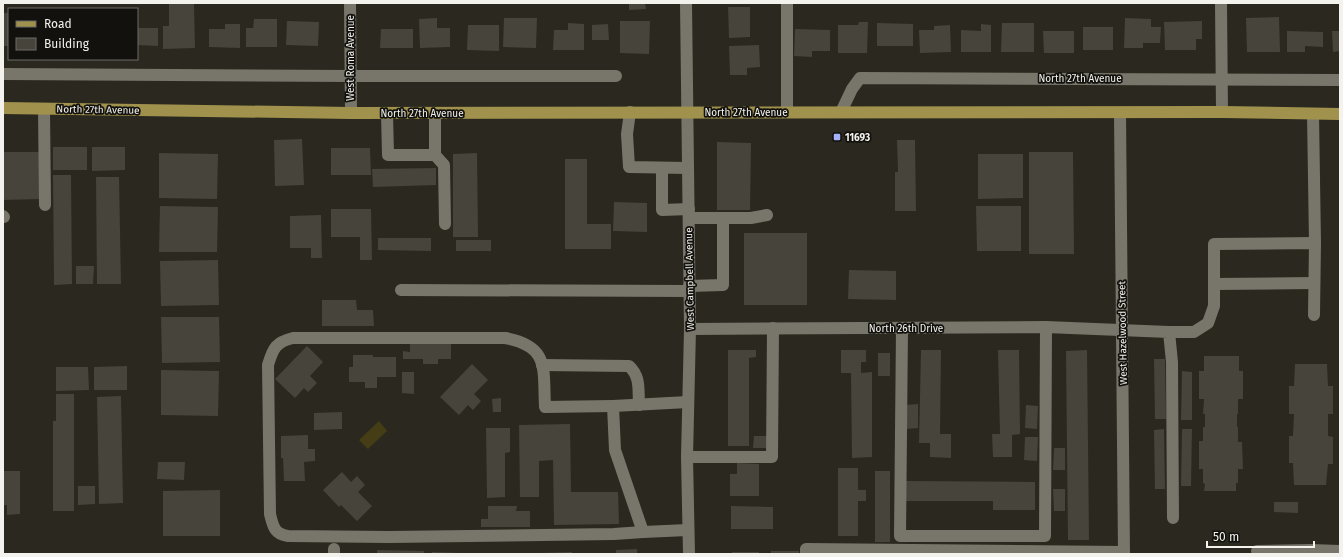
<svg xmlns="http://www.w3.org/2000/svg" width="1343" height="557" font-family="'Fira Sans',sans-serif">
  <rect width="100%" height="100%" fill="#2a281f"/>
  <path fill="#453d15" d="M379,421L387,431L368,449L359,440Z"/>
  <g fill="#47443b">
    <path d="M169,3H194L195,48L163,49V26H169Z"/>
    <path d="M629,3H645L646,9L629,10Z"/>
    <path d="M728,7H750V37L729,38Z"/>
    <path d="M3,13H8L9,46H3Z"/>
    <path d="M1279,17L1280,52H1247L1246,18Z"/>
    <path d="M437,18V28H450V47L420,48L419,19Z"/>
    <path d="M504,18H537L536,48L503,47Z"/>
    <path d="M1125,18L1151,19V27H1161L1160,43H1143V48H1124Z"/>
    <path d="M254,19H277V47H246V28H253Z"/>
    <path d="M287,21L319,22L318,46L286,45Z"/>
    <path d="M620,21H650L649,54L620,53Z"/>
    <path d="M1202,21V39H1196V50H1165L1164,22Z"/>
    <path d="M859,22H868L867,53H838V25H858Z"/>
    <path d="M568,23L584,24V50H553L554,30H568Z"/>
    <path d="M877,23L913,24V46H877Z"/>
    <path d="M1002,23H1034V52H1001Z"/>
    <path d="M225,24H240V48L209,47V29H225Z"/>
    <path d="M608,24L609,40H592V25Z"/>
    <path d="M981,24L991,25V52H961V30L981,31Z"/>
    <path d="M468,25H499V51L467,50Z"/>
    <path d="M950,25L951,52L920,53L919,30H934V26Z"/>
    <rect x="1083" y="27" width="30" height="23"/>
    <path d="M137,28H158V46L137,45Z"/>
    <path d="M381,29H413V48H380Z"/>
    <path d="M795,29L830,30V51H812V57L794,56Z"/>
    <path d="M1043,31H1074V53H1044Z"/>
    <path d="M1287,31L1323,32V47L1305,46V52H1287Z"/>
    <path d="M1332,31H1340V51L1333,52Z"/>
    <path d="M759,45L760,67L747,68V75H730L729,46Z"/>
    <path d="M302,139L304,185L275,186L274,140Z"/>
    <path d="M897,140H915L916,211H895V172H898Z"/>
    <path d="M717,142L751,143L750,210H717Z"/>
    <rect x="53" y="147" width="34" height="23"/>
    <path d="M92,147H125V170L92,171Z"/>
    <path d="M331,148H370L371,175H331Z"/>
    <path d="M3,152H41V199L3,200Z"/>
    <path d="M1029,152H1073L1074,254H1029Z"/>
    <path d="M159,153L218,154L217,199L159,198Z"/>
    <path d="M477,153L478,237H453V154Z"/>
    <path d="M978,154H1023V198L978,199Z"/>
    <path d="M565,159H587V224H611V249H565Z"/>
    <path d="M436,168V185L373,187L372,169Z"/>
    <path d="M53,175H71L72,284L54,285Z"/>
    <path d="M96,177H119L121,284H97Z"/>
    <path d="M614,202L647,203V232L613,231Z"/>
    <path d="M160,206L218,207L217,252H159Z"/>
    <path d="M976,206H1021V251H977Z"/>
    <path d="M331,209H371L372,260H360V237H331Z"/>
    <path d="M321,215L322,258H311V248H290V216Z"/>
    <rect x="744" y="233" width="63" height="72"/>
    <path d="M378,238H431V251L378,250Z"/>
    <rect x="456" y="240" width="35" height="11"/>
    <path d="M218,260L219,305L161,306L160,261Z"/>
    <path d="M76,266H94L93,284H76Z"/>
    <path d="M849,270L896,271V300L848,299Z"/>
    <path d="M322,300H356L357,310H373L374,326H322Z"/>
    <path d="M161,317H219L220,362L162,363Z"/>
    <path d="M410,343H451V359H438V364H423V359H403V351L410,352Z"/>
    <path d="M307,346L323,362L310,376L317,383L308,392L304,388L295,398L275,379Z"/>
    <path d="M728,350H756V357L749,358V446H728Z"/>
    <path d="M841,350H866V362H861V373L872,372V457L852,458L851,373H841Z"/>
    <path d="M921,350H941L940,434H951V458L930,457V443H919Z"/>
    <path d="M998,350H1019L1020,434L1012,435V457H993L992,434H1000Z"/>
    <path d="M1087,350L1089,540H1068L1066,351Z"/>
    <rect x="878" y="353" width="12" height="23"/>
    <path d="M353,355H373V357H396V377H377V388H365V382H349V367H353Z"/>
    <path d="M1204,356H1239V371H1243V399H1238V414H1237V427H1238V442H1242L1243,469H1238V483H1236V491H1204L1205,484L1203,483V469H1199V441H1203V427H1205V414H1203L1204,399H1199V371H1204Z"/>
    <path d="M1154,359H1165L1166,419H1155Z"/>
    <path d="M472,364L488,380L474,394L481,401L473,410L468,405L459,415L440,397Z"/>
    <path d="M1295,364H1327L1328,386H1333V414H1328V436L1333,437V464H1328L1326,485H1294L1293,463H1289V436H1293L1294,414H1289V386H1294Z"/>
    <path d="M127,366V390H94V367Z"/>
    <path d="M56,367H88L89,390L56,391Z"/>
    <path d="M161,370L219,371L218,416L161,415Z"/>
    <path d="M1182,371L1192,372V420H1181Z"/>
    <path d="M402,372H414V394L402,393Z"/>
    <path d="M56,394H74V511H53V421H56Z"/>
    <path d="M121,396L123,503L99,504L97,397Z"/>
    <path d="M501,398V412H493L492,399Z"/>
    <path d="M918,404V428L906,429V405Z"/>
    <path d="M1026,405L1038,406L1037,429L1025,428Z"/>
    <path d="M342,412V429L314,430V413Z"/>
    <path d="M570,424L571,492H618L619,524L554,525L553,460L539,461V497H520L519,425Z"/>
    <path d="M486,428H510V452L505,453V497L487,498Z"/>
    <path d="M1164,429L1165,489H1155L1154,430Z"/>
    <path d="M1182,429H1192L1191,486H1181Z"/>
    <path d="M308,435V449H315V461L304,462L305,481H284L283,458H281V436Z"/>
    <path d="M754,436H767L766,448H753Z"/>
    <path d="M1025,437H1038L1037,461L1024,460Z"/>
    <path d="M1054,448H1065V470H1053Z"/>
    <path d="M158,462H185L184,480L157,479Z"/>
    <path d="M737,463L759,464V496H730V474H737Z"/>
    <path d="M838,468H858V490H866V501H858V536H838Z"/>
    <path d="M3,471H20V514L7,515V505H3Z"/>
    <rect x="875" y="471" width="15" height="71"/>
    <path d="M342,472L351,482L357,476L365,485L358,492L372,506L357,521L341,505L339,507L323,490Z"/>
    <path d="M906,481L1035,482V510H993V501H906Z"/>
    <path d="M78,486H95V504L78,505Z"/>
    <path d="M1053,489H1065V511H1054Z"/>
    <path d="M220,490V536H163V491Z"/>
    <path d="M1274,502H1298V513L1274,512Z"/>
    <path d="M488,506H517L516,511H530V527H481V519H488Z"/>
    <path d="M731,506L773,507V529H731Z"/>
    <path d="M637,549V554H616V550Z"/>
    <path d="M377,550L424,551V554H377Z"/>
    <rect x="771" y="551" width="28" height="3"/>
    <path d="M432,552L462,553V554H432Z"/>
    <path d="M572,552V554H538V553Z"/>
    <rect x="732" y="552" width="27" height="2"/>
  </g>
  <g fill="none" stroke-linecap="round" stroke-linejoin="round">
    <g stroke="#78766b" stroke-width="12">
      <path d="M350,3L351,113"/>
      <path d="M686,3L690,329L687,457L689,554"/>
      <path d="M787,3V112"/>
      <path d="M1221,3L1222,112"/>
      <path d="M3,74L351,76H616"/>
      <path d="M44,109L45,205"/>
      <path d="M630,112L627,134L629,167L688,168"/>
      <path d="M841,112L852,89L860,78L1340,80"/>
      <path d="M387,113L388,155H435"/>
      <path d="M435,113V155L444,165L445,224"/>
      <path d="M1120,113L1124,554"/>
      <path d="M1313,114L1315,243"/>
      <path d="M662,168V210L689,209"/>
      <path d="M3,216L4,217"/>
      <path d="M689,218H751L767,215"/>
      <path d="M1214,284L1314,283"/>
      <path d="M689,286L723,285V218"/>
      <path d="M401,290L689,291"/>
      <path d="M902,328L900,536H1045L1046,327"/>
      <path d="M690,329L1046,327L1169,332L1172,362L1173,518"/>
      <path d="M1169,332H1194L1208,323L1214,306V244L1315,243L1314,315"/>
      <path d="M542,365L629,366C641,377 638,390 639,405"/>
      <path d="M688,402L613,406L615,450L643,532L688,530"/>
      <path d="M613,406L545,407C543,369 550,346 505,338H293C276,342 273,348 268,365L270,514C273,526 274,534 288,536L389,537L614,534L643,532"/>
      <path d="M687,457H772L773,328"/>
      <path d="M1257,551L1310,550L1340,551"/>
      <path d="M334,554V549"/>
      <path d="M806,554V549L1124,552"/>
    </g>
    <path stroke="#a0924c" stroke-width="12" d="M3,108L351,113L1222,112L1340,114"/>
  </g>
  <rect fill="#a6b1fc" stroke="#12110d" stroke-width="1.5" x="833" y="133" width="8" height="8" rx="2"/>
  <g text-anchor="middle" stroke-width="3.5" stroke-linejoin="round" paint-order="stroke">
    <g font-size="10" fill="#f3f2ec" stroke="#12110d">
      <text transform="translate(350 58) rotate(-90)" y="4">West Roma Avenue</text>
      <text x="1080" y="82">North 27th Avenue</text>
      <text transform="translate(98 109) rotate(1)" y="4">North 27th Avenue</text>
      <text x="746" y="116">North 27th Avenue</text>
      <text x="422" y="117">North 27th Avenue</text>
      <text transform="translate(689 279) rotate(-91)" y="4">West Campbell Avenue</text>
      <text x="906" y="332">North 26th Drive</text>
      <text transform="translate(1122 333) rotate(-91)" y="4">West Hazelwood Street</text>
    </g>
    <g font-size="10" font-weight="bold" fill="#f3f2ec" stroke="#12110d" text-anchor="start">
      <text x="845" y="141">11693</text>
    </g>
  </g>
  <rect width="1343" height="557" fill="none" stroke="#f3f2ec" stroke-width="8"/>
  <rect x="8" y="8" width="130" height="52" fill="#12110d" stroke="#6c6b66"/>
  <rect x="16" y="21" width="20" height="6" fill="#a0924c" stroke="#6c6b66"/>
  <text x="44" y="28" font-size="12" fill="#f3f2ec">Road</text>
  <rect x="16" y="38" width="20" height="12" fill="#47443b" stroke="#6c6b66"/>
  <text x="44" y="48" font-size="12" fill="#f3f2ec">Building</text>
  <path d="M1207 541v6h107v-6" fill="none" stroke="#f3f2ec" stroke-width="2"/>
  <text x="1213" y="541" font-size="12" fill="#f3f2ec" stroke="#12110d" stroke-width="3" paint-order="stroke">50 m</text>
</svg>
